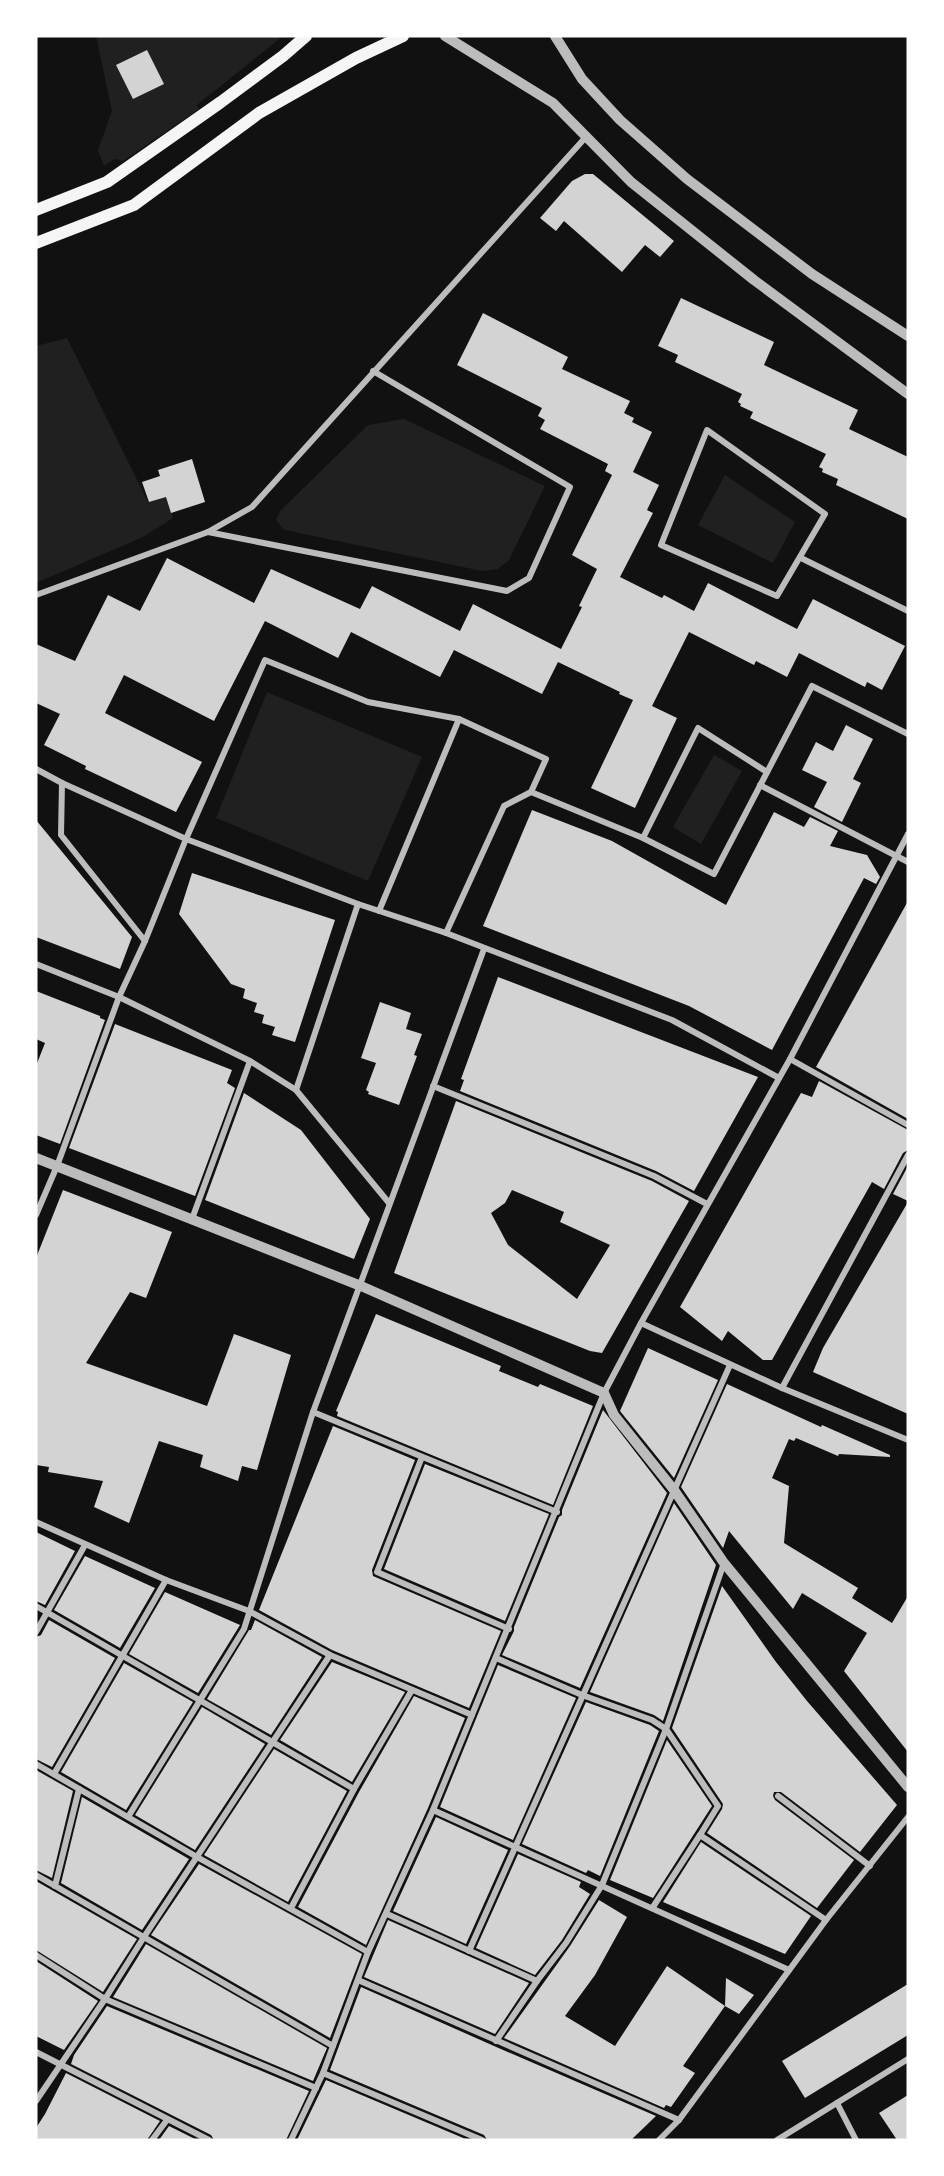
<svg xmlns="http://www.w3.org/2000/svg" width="944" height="2176" font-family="'Varela Round',sans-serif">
  <rect width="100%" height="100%" fill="#111"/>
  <g fill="#202020">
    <path d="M96,36H283L197,105L199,109L123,161L114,159L104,166L98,150L112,111Z"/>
    <path d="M67,338L148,502L166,497L173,518L143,537L36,583V346Z"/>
    <path d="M404,419L545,486L509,560L498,569L482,571L299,533L283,529L276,520L280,511L368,425Z"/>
    <path d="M725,475L795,522L773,563L698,525Z"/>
    <path d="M267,692L422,757L368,881L216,818Z"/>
    <path d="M714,755L742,771L701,844L673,827Z"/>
  </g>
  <g fill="#d3d3d3" fill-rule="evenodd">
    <path d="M147,50L164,84L133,99L116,65Z"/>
    <path d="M585,174H593L674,241L660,257L645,245L622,272L564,221L556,231L540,218L572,181Z"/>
    <path d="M681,298L774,342L764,365L858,410L849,429L908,457V519L836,485L838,479L822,472L823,469L819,467L826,454L750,418L753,412L740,406L741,404L738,402L742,394L675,362L678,355L658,346Z"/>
    <path d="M483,313L568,357L562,369L630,401L624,413L634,418L632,422L652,432L633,472L659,485L647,510L653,513L620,577L662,598L664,595L694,611L708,583L797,629L813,599L905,646L882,690L867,682L865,687L799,653L787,677L756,661L754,665L689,632L652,706L677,718L635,808L591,788L633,700L619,694L620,692L558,662L542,694L454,650L440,677L351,632L338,658L265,621L214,721L124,675L105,713L202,762L176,812L85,769L86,766L44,745L60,714L36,703V644L75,661L108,595L140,611L167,558L254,603L271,569L360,609L372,586L460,631L473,604L561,649L582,607L579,606L597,569L572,555L612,475L605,471L608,464L540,429L545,420L538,416L542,408L457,365Z"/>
    <path d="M192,459L205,502L171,513L166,497L149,502L142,482L160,476L158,470Z"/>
    <path d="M846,725L873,739L853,779L861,783L842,822L814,807L827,782L802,770L816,742L833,751Z"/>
    <path d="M532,810L612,841L726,905L774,812L804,827L810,817L838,831L830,846L867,855L880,877L876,884L864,878L772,1050L689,1006L483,926Z"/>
    <path d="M36,820L132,937L120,969L36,937Z"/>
    <path d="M192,873L335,920L295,1042L272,1035L275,1027L262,1023L264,1015L254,1012L257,1003L243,998L245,989L231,984L179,914Z"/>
    <path d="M908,901V1119L816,1067Z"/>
    <path d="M498,977L758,1077L694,1191L656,1171L460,1091L464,1080L461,1079Z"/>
    <path d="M36,991L100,1016V1018L105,1020L60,1144L36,1135V1066L45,1043L36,1039Z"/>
    <path d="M380,1002L411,1013L406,1029L422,1034L414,1055L417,1056L399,1105L368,1094L369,1092L366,1090L376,1063L361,1058Z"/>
    <path d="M115,1024L232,1070L227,1083L235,1088L195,1196L69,1148Z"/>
    <path d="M819,1081L908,1130V1150L903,1153L884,1189L872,1182L772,1360H763L728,1331L722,1341L680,1307L801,1093L812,1097Z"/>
    <path d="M244,1093L301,1130L370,1219L354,1259L205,1200Z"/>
    <path d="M456,1101L652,1181L689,1201L602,1353L590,1351L394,1273ZM512,1190L564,1212L560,1222L610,1245L577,1299L508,1245L491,1213L505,1203Z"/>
    <path d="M908,1166V1201L893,1194Z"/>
    <path d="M63,1190L172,1232L146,1298L130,1292L86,1363L207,1406L234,1334L291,1355L257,1470L242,1466L238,1481L200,1467L203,1455L159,1441L129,1523L94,1507L103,1481L48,1472L49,1467L36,1465V1258Z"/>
    <path d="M908,1202V1414L813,1372L823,1348Z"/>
    <path d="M376,1314L501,1366L499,1371L538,1387L540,1384L593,1406L553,1505L337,1416L338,1412L336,1411Z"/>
    <path d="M648,1348L718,1380L674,1478L620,1411Z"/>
    <path d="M727,1384L821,1427L822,1425L890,1455V1457L839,1454L838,1456L796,1438L794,1441L789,1439L772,1478L789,1486L784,1543L858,1588L852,1598L892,1623L908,1596V1752L844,1671L867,1633L802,1593L793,1609L729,1531L723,1548L681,1487Z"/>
    <path d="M603,1410L667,1493L580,1688L502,1655L514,1631V1627L559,1517L562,1515V1510Z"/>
    <path d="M333,1426L415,1460L372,1570L373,1576L501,1631L469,1708L332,1650L259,1610Z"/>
    <path d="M425,1464L549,1514L505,1621L384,1569Z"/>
    <path d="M674,1503L716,1565L663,1721L654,1715L590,1692Z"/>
    <path d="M36,1532L75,1551L45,1605L36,1601Z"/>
    <path d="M85,1556L155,1588L120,1648L54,1610Z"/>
    <path d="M722,1586L776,1662L807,1701L897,1805L860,1852L781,1792H774L773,1796L775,1800L854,1860L817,1908L707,1833L722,1809L723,1804L672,1728Z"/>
    <path d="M165,1592L240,1625L198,1693L129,1654Z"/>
    <path d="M49,1620L115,1658L52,1767L36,1759V1637L41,1635Z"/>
    <path d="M255,1620L322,1657L271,1735L207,1699L249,1630H251Z"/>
    <path d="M332,1662L405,1692L352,1782L280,1740Z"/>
    <path d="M124,1663L193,1702L126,1810L61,1772Z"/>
    <path d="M498,1665L576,1698L513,1840L440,1807Z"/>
    <path d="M414,1696L465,1718L428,1808L366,1945L298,1907L359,1792Z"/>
    <path d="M586,1702L650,1725L659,1731L600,1876L588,1870L586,1873L522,1844Z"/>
    <path d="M202,1707L265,1744L195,1850L135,1815Z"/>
    <path d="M667,1740L712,1806L653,1898L610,1880Z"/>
    <path d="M274,1749L347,1791L288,1902L204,1855Z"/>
    <path d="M36,1770L73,1791L52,1878L36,1870Z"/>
    <path d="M82,1797L189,1859L142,1930L61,1883Z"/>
    <path d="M436,1817L508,1850L466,1944L393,1911Z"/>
    <path d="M701,1842L811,1916L785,1954L663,1902Z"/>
    <path d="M518,1854L581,1882L579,1887L590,1894L562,1940L535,1975L476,1948Z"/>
    <path d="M199,1864L362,1954L330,2038L151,1935Z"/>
    <path d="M36,1881L137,1939L103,1992L36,1950Z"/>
    <path d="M599,1900L627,1917L595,1975L565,2016L615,2046L667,1966L725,2006L683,2066L695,2073L671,2107L666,2105L664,2108L504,2038L570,1946Z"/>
    <path d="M388,1920L529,1983L495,2034L364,1977Z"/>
    <path d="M146,1944L327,2048L313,2081L113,1997Z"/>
    <path d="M36,1961L98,2001L64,2050L36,2036Z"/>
    <path d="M726,1978L754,1995L739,2014L725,2006Z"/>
    <path d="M908,1984V2035L805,2098L782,2061Z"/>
    <path d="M361,1987L494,2046L656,2116L631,2140H487L484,2135L330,2070Z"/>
    <path d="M107,2006L309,2091L286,2140H214L211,2135L71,2064L74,2055Z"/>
    <path d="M66,2073L160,2121L147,2140H36V2128L45,2114Z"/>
    <path d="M326,2080L468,2140H297Z"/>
    <path d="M908,2095V2140H897L879,2113Z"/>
    <path d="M169,2126L197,2140H159Z"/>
  </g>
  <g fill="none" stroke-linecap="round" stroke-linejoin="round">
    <g stroke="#bcbcbc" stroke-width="6">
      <path d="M707,430L825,514L777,596L661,545Z"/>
      <path d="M208,532L507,591L529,578L570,487L373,371"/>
      <path d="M801,558L908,611"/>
      <path d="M36,595L208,532L252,507L585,138"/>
      <path d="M36,769L62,783L186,839L358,904L446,933L672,1020L779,1078"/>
      <path d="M62,783L61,835L145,941"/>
      <path d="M760,785L908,862"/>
      <path d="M531,792L643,838L714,874L812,686L908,734"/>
      <path d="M643,838L698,728L767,772"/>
      <path d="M379,911L459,719"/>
      <path d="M36,964L119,997L250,1061L296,1090L389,1203"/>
      <path d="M790,1059L908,1125"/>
      <path d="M433,1086L654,1176L707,1204"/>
      <path d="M296,1090L358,904"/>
      <path d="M36,1215L57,1166L119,997L145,941L186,839L265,660L368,702L459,719L546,759L531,792L504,806L446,933"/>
      <path d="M192,1219L250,1061"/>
      <path d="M641,1323L782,1388L908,1440"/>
      <path d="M782,1388L908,1155"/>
      <path d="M313,1412L557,1512"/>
      <path d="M422,1457L377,1572L509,1629"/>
      <path d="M36,1522L166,1580L249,1611L330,1655L472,1715"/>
      <path d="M36,1606L354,1789"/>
      <path d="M36,1632L85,1545"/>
      <path d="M496,1658L582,1695L652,1720L666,1729L718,1806L700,1835"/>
      <path d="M36,1764L197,1857L368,1952"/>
      <path d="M54,1774L166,1580"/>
      <path d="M778,1796L870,1866"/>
      <path d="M433,1810L789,1970"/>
      <path d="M128,1817L244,1629L313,1412L484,949"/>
      <path d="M36,1875L333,2046"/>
      <path d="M55,1886L79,1789"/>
      <path d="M653,1907L700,1835L826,1920"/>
      <path d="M291,1908L354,1789L412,1690"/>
      <path d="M387,1914L537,1981"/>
      <path d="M469,1951L730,1365"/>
      <path d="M36,1955L105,1999L316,2088"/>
      <path d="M358,1980L679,2120"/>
      <path d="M496,2041L537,1981L566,1943L602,1885L666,1729L724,1563"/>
      <path d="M36,2052L209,2140"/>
      <path d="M323,2073L482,2140"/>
      <path d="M36,2101L105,1999L144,1937L330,1655"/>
      <path d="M837,2103L856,2140"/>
      <path d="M152,2140L167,2120"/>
      <path d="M291,2140L323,2073L368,1952L433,1810L604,1393L641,1323L790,1059L908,834"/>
      <path d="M659,2140L679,2120L826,1920L908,1817"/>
      <path d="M777,2140L908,2059"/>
    </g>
    <g stroke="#bcbcbc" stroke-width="10">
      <path d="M445,36L553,103L631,182L754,280L908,394"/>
      <path d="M555,36L582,79L620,120L687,179L812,274L908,336"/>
      <path d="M36,1158L361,1286L604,1393L614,1415L674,1490L724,1563L908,1787"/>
    </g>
    <g stroke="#f5f5f5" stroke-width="12">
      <path d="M36,210L107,182L221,102L283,56L306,36"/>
      <path d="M36,243L134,205L259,113L356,58L403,36"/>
    </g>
  </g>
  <rect width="944" height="2176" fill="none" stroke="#ffffff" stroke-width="75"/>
</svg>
